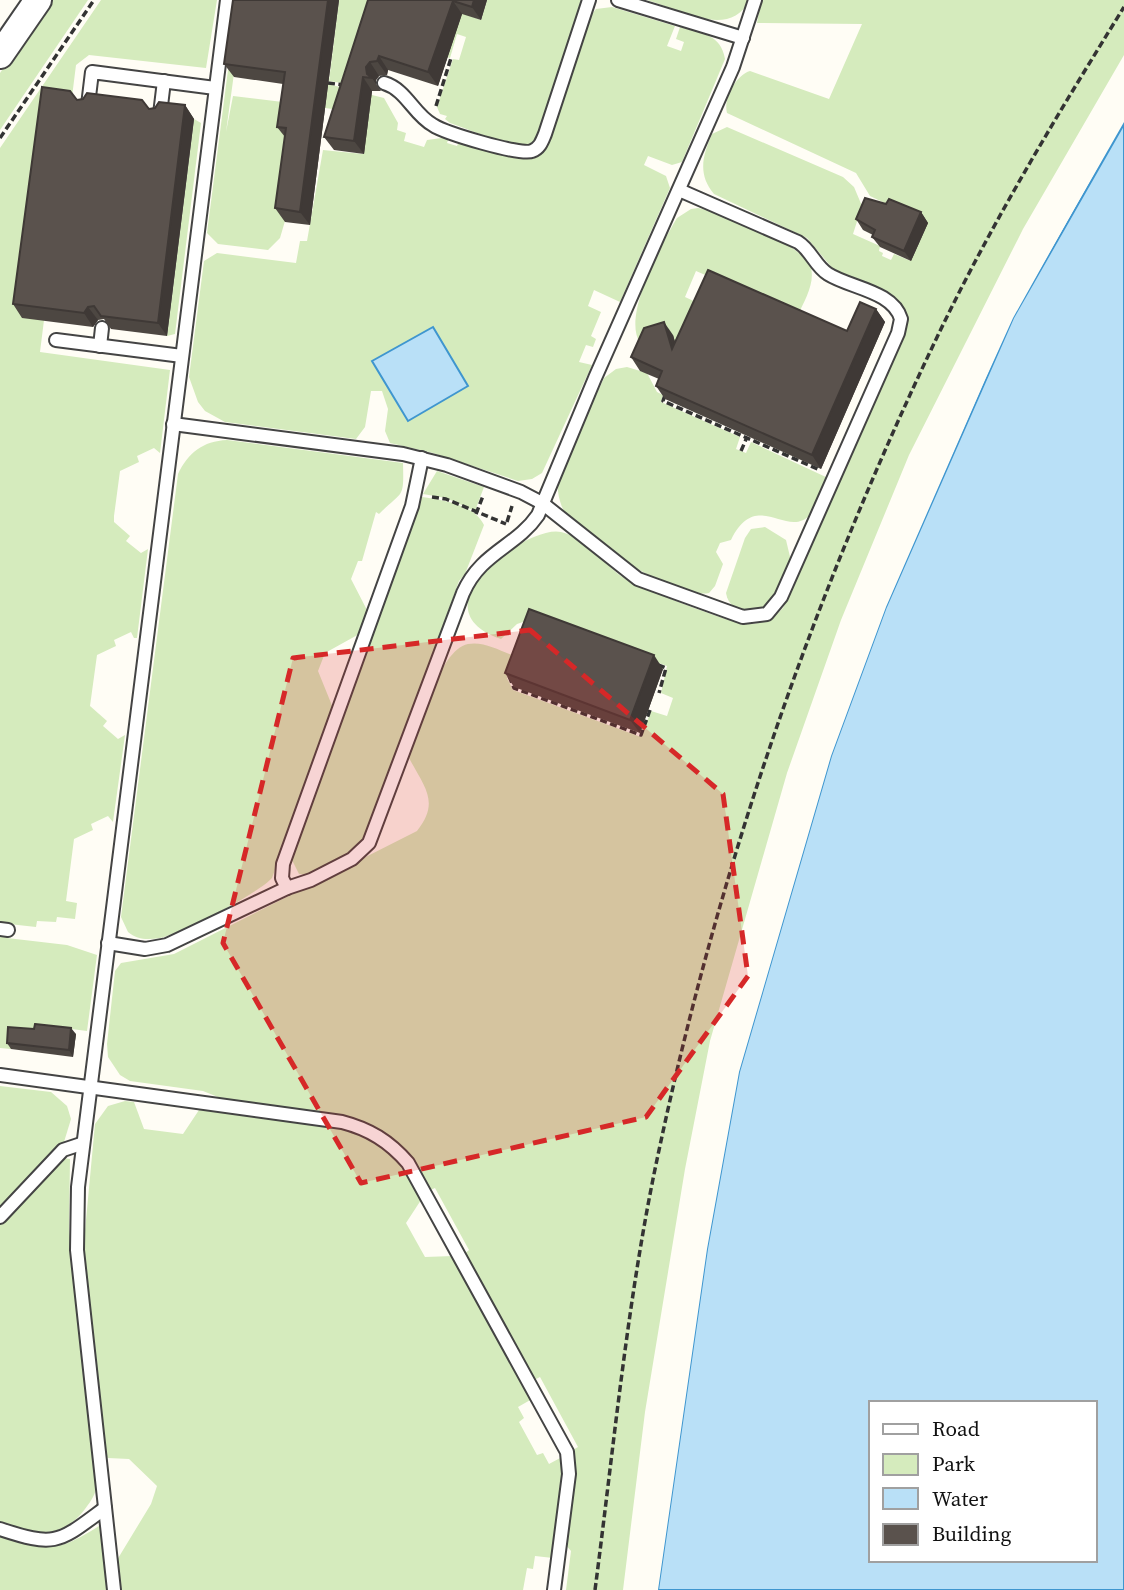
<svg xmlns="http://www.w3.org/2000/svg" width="1124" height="1590" font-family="'Source Serif 4',serif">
  <rect width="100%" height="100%" fill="#fffdf5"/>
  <g fill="#d5ebbd">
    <path d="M51,0H88L0,130V73Z"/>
    <path d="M101,0H217L206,68L89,55L76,65L40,352L170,370L160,453L154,448L137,456L139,462L120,471L114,516V522L130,536L126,541L141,553L148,549L137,638H134L131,632L114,640L116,646L97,655L90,706L107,721L103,726L118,739L125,735L113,822L108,816L91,824L93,830L74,839L66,901L77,903L75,919L57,917L56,922L37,921L36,927L0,923V148Z"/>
    <path d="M237,0H244L226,132L233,96L291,103L285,221L280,238L268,250L218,244L207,233Z"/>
    <path d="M339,0H382L355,77L343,75V81L354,85L329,81Z"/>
    <path d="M429,0L481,20L487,0H581L540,130C538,135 536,141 531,143C517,151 466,128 450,123L445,119L447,116L440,114L437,107L453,59L459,60L466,37L457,34L450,58L447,57Z"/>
    <path d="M647,0H749C731,40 678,9 647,0Z"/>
    <path d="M761,0H1124V55L1023,229L909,455L841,620L787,773L710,1041L685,1169L645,1412L623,1590H566L571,1551L565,1544L571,1451L578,1447L540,1377L534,1380L464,1254L469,1250L435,1188L428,1191L396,1143L371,1126L238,1105L203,1091L130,1081L120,1075L108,1057L107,1044L115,971L121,963L174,954L417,831C440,802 425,788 409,758C419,731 438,650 468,644C484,641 500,651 515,656L507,678L513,690L641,737L651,711L667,716L673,698L661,693L667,666L535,618L517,624L501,639C411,608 528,524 561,532C584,537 603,563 621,576C636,587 728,622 745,624C760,625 773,619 783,608L905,335L904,310L893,297L833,269L807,238L714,194C697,174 703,155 712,134L727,127L843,177L854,187L862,206L853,234L880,246L879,251L883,253L882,256L891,260L894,254L911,261L895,208L870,196L856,173L727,113C723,99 736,75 750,71L829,99L862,24L757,23Z"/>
    <path d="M612,7L675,26L667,46L681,51L684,42L676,39L680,27C701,33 721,34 725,59L682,162L672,165L648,156L644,165L666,176L670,188L620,302L594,290L588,306L601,312L591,336L596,339L593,347L586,345L579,362L592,365L542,473L532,479L518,481L433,453L390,443L385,431L388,409L382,391H371L365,427L356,439L225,422L205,411L198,402L189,377L204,261L217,253L296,263L300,241H307L323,150L363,154L369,114L325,108L328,84L384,98L398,123L397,130L406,133L404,141L424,147L427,140L449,137L447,143L457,146L459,141L510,157L531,158L548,145L592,14L596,9Z"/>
    <path d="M194,119L201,123L175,334L167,336Z"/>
    <path d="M698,208C721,212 806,245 811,268C815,284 804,301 798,315L696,271L685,297L698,303L679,347L640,343C622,316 661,245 677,218L691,209Z"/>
    <path d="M627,367L647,373L657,392L663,395L661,402L740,437L736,449L746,453L751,442L828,478C823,489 819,505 811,514C787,541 757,487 731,540L720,543L716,552L723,564L715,586L709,593C676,600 588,541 567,516C562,509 559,500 558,491C557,470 594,401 604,378L616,369Z"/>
    <path d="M227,440L403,463C404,500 403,490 379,514L376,512L362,561H358L351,579L368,612L361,633L325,653L318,671L333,708L272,878C259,893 180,934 160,938C148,940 137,940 128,932L121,917L178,474C188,453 203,441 227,440Z"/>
    <path d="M437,471L484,487L475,511L446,498L423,494Z"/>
    <path d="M422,497C442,500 474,504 484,525L465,574L459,581L367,836C354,850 319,878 299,874L291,858Z"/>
    <path d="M765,527L786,540L791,561L769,605C754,613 729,614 726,593L745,538L751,529Z"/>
    <path d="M0,934L7,935V938L67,945L97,955L87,1031L40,1025L36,1052L29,1051L13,1033L11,1049L0,1048Z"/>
    <path d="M0,1086L51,1092L67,1106L71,1119L64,1142L0,1210Z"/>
    <path d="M125,1101L134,1102L144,1129L183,1134L199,1110L330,1125L370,1137L397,1159L421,1200L406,1223L425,1257L453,1256L532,1399L518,1407L524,1418L519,1422L537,1455L543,1453L549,1464L562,1457L563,1473L553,1558L535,1556L533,1569L527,1568L523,1590H120L117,1560L151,1504L157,1486L129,1459L108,1458L105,1455L83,1252L95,1124L108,1106Z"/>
    <path d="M63,1158L70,1159L69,1229L97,1484C96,1494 91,1501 85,1509C61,1541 34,1534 0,1523V1225Z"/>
    <path d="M99,1526L102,1527L109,1590H0V1536C48,1551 56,1553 99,1526Z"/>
  </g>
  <g fill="#b9e0f7" stroke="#3f96cf" stroke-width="2" fill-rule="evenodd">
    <path d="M1124,124V1590H658L707,1249L739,1072L831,756L886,607L1013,318ZM870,1403H1094V1560H870Z"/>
    <path d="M433,327L468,386L408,421L372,361Z"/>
  </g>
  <path fill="#fffdf5" d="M1124,120L1013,318L985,380L886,607L831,756L739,1072L707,1249L658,1590H655L704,1248L735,1072L828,755L882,606L1010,317Z"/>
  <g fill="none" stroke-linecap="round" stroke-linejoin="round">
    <defs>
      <g id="service">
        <path d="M618,0L743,38"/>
        <path d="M384,83C407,90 413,114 433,125C445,133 521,156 532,151C540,148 542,141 545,134L589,0"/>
        <path d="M88,105L92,72L215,88"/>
        <path d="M160,114L164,81"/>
        <path d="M56,340L182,356"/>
        <path d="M100,346L102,328"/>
        <path d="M173,424L403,454L447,465L521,492L542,503L638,579L743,617L767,614L781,597L898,333L901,319C893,291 850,288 828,274C815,266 811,250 798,242L679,190"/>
        <path d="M287,888L282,878L283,864L412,506L422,458"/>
        <path d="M0,929L8,930"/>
        <path d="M108,943L145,949L167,945L287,888L311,880L352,859L369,843L463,593C481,552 516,547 538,515L595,378L733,67L755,0"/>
        <path d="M0,1075L342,1122C369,1129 389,1141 408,1163L567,1452L569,1474L554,1590"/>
        <path d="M0,1217L63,1150L81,1144"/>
        <path d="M0,1529C57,1548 59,1542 105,1508"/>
        <path d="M114,1590L77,1250L78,1187L227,0"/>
      </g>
      <path id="minor" d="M0,55L38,0"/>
    </defs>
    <use href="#service" stroke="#444" stroke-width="16"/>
    <use href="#minor" stroke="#444" stroke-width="30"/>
    <g stroke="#333" stroke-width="3.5" stroke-dasharray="7 3.5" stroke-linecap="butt">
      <path d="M328,83L344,85"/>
      <path d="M436,106L451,58"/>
      <path d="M0,138L94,0"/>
      <path d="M665,395L663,401L820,470"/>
      <path d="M741,451L747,437"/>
      <path d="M432,497L446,499L506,524"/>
      <path d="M476,514L483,496"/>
      <path d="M507,522L512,506"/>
      <path d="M658,665L666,668L659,693"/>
      <path d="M509,676L514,688L641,735L650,710"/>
      <path d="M595,1590C613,1453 626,1314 653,1179C713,885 810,601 940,331C994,219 1059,112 1124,7"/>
    </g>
    <use href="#service" stroke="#fff" stroke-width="12"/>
    <use href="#minor" stroke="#fff" stroke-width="26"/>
  </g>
  <g fill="#4d4742">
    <path d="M339,0L310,225L285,222L275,208L285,137L277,127L283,84L234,77L224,64Z"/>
    <path d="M368,0H487L481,20L462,14L438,86L388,70L387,75L379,76L376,80V84L381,91H372L364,154L334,150L324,137Z"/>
    <path d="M77,100L149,109L185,105L194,119L167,336L111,329L104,319L98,320L93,327L22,318L13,304Z"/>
    <path d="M886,204L921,212L928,223L911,261L880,247L872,237L873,235L863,230L856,219Z"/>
    <path d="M876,309L885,322L821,469L665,399L656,386L659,379L640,371L631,357L673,335L675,342L847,331Z"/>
    <path d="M663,669L640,733L514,687L505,673Z"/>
    <path d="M76,1034L73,1057L11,1049L7,1043Z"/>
  </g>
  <g fill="#3f3936">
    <path d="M328,0H339L310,225L300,212Z"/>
    <path d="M474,0H487L481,20L472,7Z"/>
    <path d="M453,1L462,14L438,86L428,72Z"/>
    <path d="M379,56L388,70L387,75L377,61Z"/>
    <path d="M370,62L379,76L376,80V84L372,78L367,74L366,67Z"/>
    <path d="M363,77L372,91L364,154L354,141Z"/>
    <path d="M185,105L194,119L167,336L158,323Z"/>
    <path d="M921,212L928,223L911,261L904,251Z"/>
    <path d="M88,307L98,320L93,327L84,313Z"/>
    <path d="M876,309L885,322L821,469L812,455Z"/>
    <path d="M664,322L673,335L681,363L672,349Z"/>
    <path d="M654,655L663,669L640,733L630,720Z"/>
    <path d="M71,1028L76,1034L73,1057L69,1050Z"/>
  </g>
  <g fill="#5a524d" stroke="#3f3936" stroke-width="2">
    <path d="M233,0H328L300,212L275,208L286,128L277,127L285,72L224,64Z"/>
    <path d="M368,0H474L472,7L453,1L428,72L379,56L377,61L370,62L366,67L367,74L372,78L363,77L354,141L324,137Z"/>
    <path d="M42,87L70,91L77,100L83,99L87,93L142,100L149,109L155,108L159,102L185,105L158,323L101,316L94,306L88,307L84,313L13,304Z"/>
    <path d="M865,198L886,204L889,199L921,212L904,251L872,237L875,230L856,219Z"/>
    <path d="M708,270L847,331L860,302L876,309L812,455L656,386L662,371L631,357L644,328L664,322L672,349Z"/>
    <path d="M529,609L654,655L630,720L505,673Z"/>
    <path d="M35,1024L71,1028L69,1050L7,1043L8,1027L34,1029Z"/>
  </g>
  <path fill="#d62828" fill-opacity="0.2" stroke="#d62828" stroke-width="5" stroke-dasharray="14 9" stroke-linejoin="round" d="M530,630L723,794L748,976L646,1117L361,1183L223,943L293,658Z"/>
  <rect x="869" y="1401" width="228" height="161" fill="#ffffff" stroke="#a0a0a0" stroke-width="2"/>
  <rect x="883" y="1424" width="35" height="10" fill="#ffffff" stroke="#a0a0a0" stroke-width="2"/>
  <text x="932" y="1436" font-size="21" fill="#111111">Road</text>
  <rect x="883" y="1454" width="35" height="21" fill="#d5ebbd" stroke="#a0a0a0" stroke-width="2"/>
  <text x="932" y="1471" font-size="21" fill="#111111">Park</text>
  <rect x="883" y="1488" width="35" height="21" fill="#b9e0f7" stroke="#a0a0a0" stroke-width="2"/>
  <text x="932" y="1506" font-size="21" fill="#111111">Water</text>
  <rect x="883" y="1524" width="35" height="21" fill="#5a524d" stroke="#a0a0a0" stroke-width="2"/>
  <text x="932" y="1541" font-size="21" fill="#111111">Building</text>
</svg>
